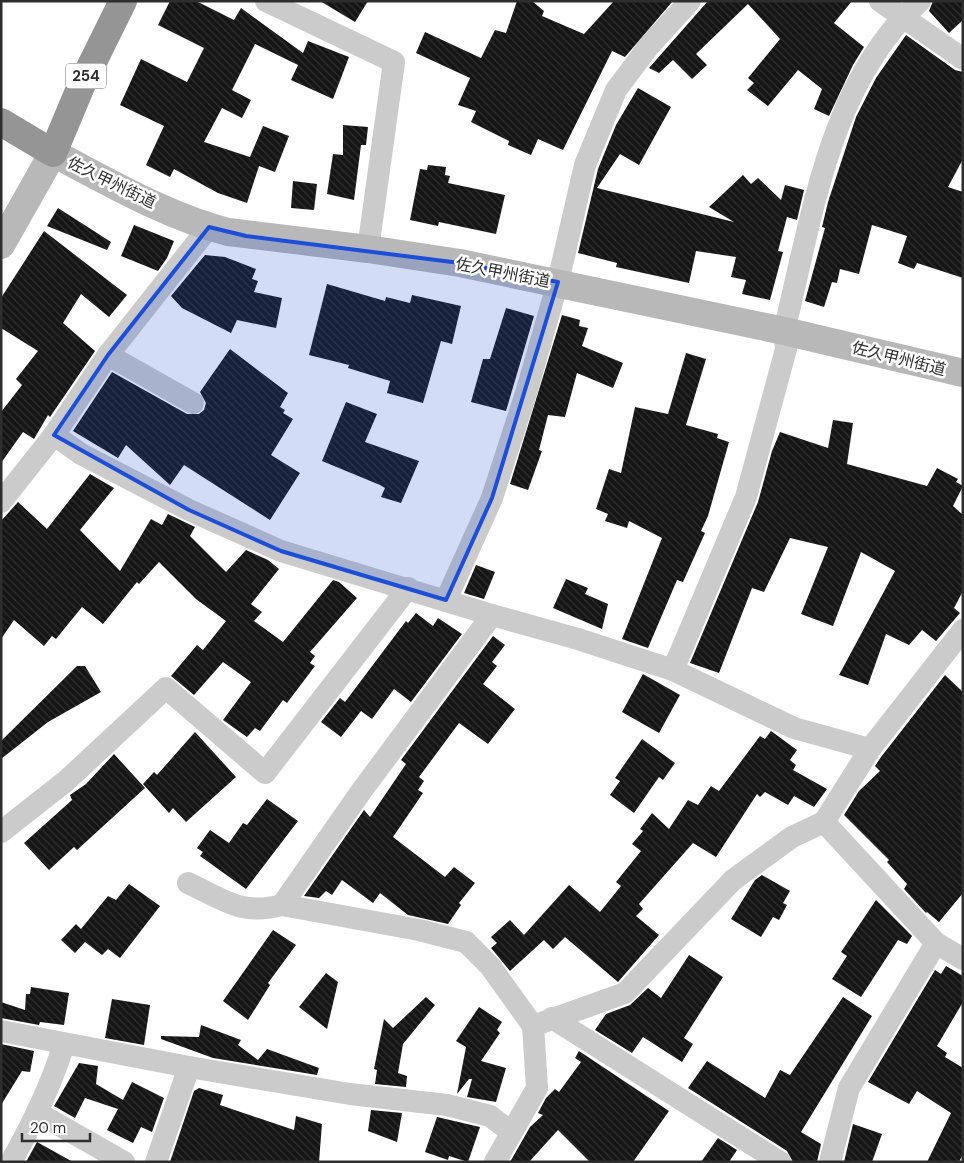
<svg xmlns="http://www.w3.org/2000/svg" width="964" height="1163" font-family="'DM Sans','Noto Sans JP',sans-serif">
  <defs>
    <pattern id="building-back-hatch" width="6" height="6" patternUnits="userSpaceOnUse" patternTransform="scale(1.25)"><rect width="6" height="6" fill="#151515"/><path d="M-1 5l2 2M0 0l6 6M5-1l2 2" fill="none" stroke="#2f2f2f"/></pattern>
  </defs>
  <rect width="100%" height="100%" fill="#fff"/>
  <g fill="url(#building-back-hatch)">
    <path d="M170,1H196L234,20L241,8L303,53L308,41L349,57L333,99L291,80L298,65L255,44L232,90L251,100L242,118L222,108L204,142L250,157L263,126L289,136L275,172L259,166L247,203L218,193L174,169L170,177L146,165L164,126L120,105L141,59L187,82L204,48L158,25Z"/>
    <path d="M320,1H368L355,22Z"/>
    <path d="M517,1H532L544,11L542,16L584,34L614,1L672,2L625,57L612,51L563,150L538,139L531,155L508,145L509,141L471,122L476,111L458,105L470,78L416,53L425,32L481,58L495,30L506,33Z"/>
    <path d="M708,1H852L834,23L864,47L853,65L829,116L814,109L822,89L798,70L768,106L747,90L754,83L748,78L780,39L748,4L696,54L707,65L692,79L673,60L659,73L649,68Z"/>
    <path d="M933,1H963V20L949,33L929,11Z"/>
    <path d="M906,35L955,70L963,72V159L948,187L963,192V278L917,263L914,269L898,263L907,236L872,225L859,274L840,269L837,283L832,282L824,307L805,301L825,228L822,227L828,202L856,117L876,78Z"/>
    <path d="M638,88L671,107L639,165L620,154L597,188L734,222L709,207L743,175L751,184L758,178L781,200L785,185L804,190L797,220L787,217L778,251L783,252L770,300L742,294L746,280L731,277L736,257L696,251L689,283L616,267L617,263L578,253L598,169L616,125Z"/>
    <path d="M343,125L368,127L366,145H361L354,200L327,194L333,154L343,155Z"/>
    <path d="M428,165L446,167L445,175L450,176L448,183L505,195L496,234L439,222L438,226L410,220L420,169L427,170Z"/>
    <path d="M293,181L317,184L314,210L291,208Z"/>
    <path d="M58,208L111,242L107,250L47,226Z"/>
    <path d="M134,225L174,241L167,258L158,271L121,256Z"/>
    <path d="M44,231L127,295L109,317L81,294L63,323L95,351L50,417L48,415L34,439L23,432L1,463V412L22,385L16,379L38,351L1,328V298Z"/>
    <path d="M205,255L225,257L256,269L252,279L258,281L254,292L282,298L276,328L237,320L231,333L182,308L171,296Z"/>
    <path d="M327,284L385,301L386,297L410,303L412,295L461,306L452,344L441,341L423,403L387,393L390,381L348,368L349,365L309,355Z"/>
    <path d="M506,308L534,316L506,411L471,402L483,359H490Z"/>
    <path d="M562,315L580,320L579,326L588,328L582,346L623,363L613,388L577,373L565,417L548,415L539,450L542,451L528,490L510,484Z"/>
    <path d="M230,349L288,393L280,407L285,410L283,413L293,419L271,455L300,473L270,520L184,465L170,485L126,445L118,458L73,431L112,372L187,414H199L204,410L206,403L200,392Z"/>
    <path d="M686,353L706,359L686,425L718,434L717,438L729,442L708,516L701,531L705,533L683,582L677,580L648,648L622,639L662,538L629,521L627,528L605,521L608,514L596,509L609,469L621,473L635,407L668,414Z"/>
    <path d="M346,402L377,414L365,442L419,461L401,503L381,497L385,488L380,485L322,461Z"/>
    <path d="M833,420L853,423L847,464L927,486L937,468L958,479L956,482L963,486L953,506L963,515V591L954,608L960,613L936,641L922,630L909,645L886,634L868,685L839,675L895,571L861,552L833,626L801,614L828,547L790,538L764,592L752,588L719,673L690,663L758,502L772,451L780,432L828,448Z"/>
    <path d="M90,474L114,488L80,530L120,571L151,519L162,525L168,514L195,527L190,536L226,572L246,550L268,560L279,569L251,604L262,612L254,621L283,642L333,580L339,582L357,598L310,652L315,656L310,663L315,666L287,703L283,700L260,731L255,728L247,737L223,720L251,682L223,662L194,695L171,676L197,645L203,650L226,621L196,599L159,562L139,584L137,582L103,624L82,607L56,639L52,636L44,646L14,620L1,639V521L18,502L47,529Z"/>
    <path d="M476,565L495,572L484,599L464,593Z"/>
    <path d="M566,579L588,588L585,594L608,604L602,629L553,608Z"/>
    <path d="M416,613L433,626L438,618L462,634L411,702L394,689L372,719L361,711L341,737L321,722L340,698L345,702L406,621L408,623Z"/>
    <path d="M493,636L505,645L492,662L497,666L483,684L515,709L488,744L459,723L419,777L424,781L418,790L423,793L393,837L445,877L454,867L475,883L459,903L461,905L448,924L408,915L380,893L373,903L342,880L332,895L326,891L319,898L304,896L364,810L370,817L406,764L401,760Z"/>
    <path d="M77,666H85L101,692L48,722L1,759V741Z"/>
    <path d="M643,674L680,695L659,733L622,712Z"/>
    <path d="M945,675L963,692V893L939,922L927,912L926,913L904,889L907,884L887,862L889,860L844,815L859,791L880,771L875,766L881,757Z"/>
    <path d="M771,731L797,750L790,760L796,765L793,770L827,789L814,807L794,796L788,805L765,792L760,797L757,794L716,857L693,843L639,904L643,909L636,916L659,935L618,982L565,937L553,949L544,940L510,971L491,948L497,943L491,937L510,920L524,935L569,885L600,912L621,886L616,882L641,851L632,844L643,831L640,829L652,813L669,829L688,800L698,805L711,786L719,791L760,736L765,739Z"/>
    <path d="M195,732L236,777L186,822L173,808L169,813L143,784L154,772L157,775Z"/>
    <path d="M642,739L675,763L663,780L659,777L634,813L610,795L620,781L615,778Z"/>
    <path d="M114,754L145,788L77,850L74,847L49,870L24,843L72,800L70,795L86,784Z"/>
    <path d="M267,799L298,821L246,889L200,856L203,852L197,848L210,830L229,843L243,823L247,825Z"/>
    <path d="M762,875L790,891L783,903L787,905L779,920L773,917L761,937L731,919L755,880Z"/>
    <path d="M129,884L160,906L120,958L108,949L102,955L85,942L75,953L61,940L76,924L81,929L108,896L116,900Z"/>
    <path d="M876,900L912,936L907,944L898,940L861,997L832,979L847,956L841,952Z"/>
    <path d="M273,930L296,945L268,983L270,985L248,1020L223,1001Z"/>
    <path d="M689,955L723,977L684,1038L693,1044L682,1062L643,1037L632,1053L595,1030L606,1014L630,1005L648,988L661,998Z"/>
    <path d="M946,966L963,976V1002L937,1046L947,1053L945,1057L963,1068V1154L959,1162H927L951,1113L917,1091L909,1104L868,1082L935,970L941,974Z"/>
    <path d="M326,973L338,982L327,1029L299,1007Z"/>
    <path d="M31,987L69,993L64,1025L40,1022L39,1025L1,1018V1002L25,1010L26,994H30Z"/>
    <path d="M426,997L435,1005L403,1044L398,1073L407,1076L406,1087L375,1084L377,1070L374,1069L384,1019L393,1028Z"/>
    <path d="M843,997L872,1016L801,1132L821,1144L817,1162H793L787,1151L688,1088L707,1061L765,1098L780,1070L790,1075Z"/>
    <path d="M112,999L150,1005L144,1045L105,1038Z"/>
    <path d="M479,1007L502,1022L497,1030L500,1033L481,1061L506,1068L496,1102L467,1097L472,1079H469L457,1094L466,1047L456,1041Z"/>
    <path d="M201,1025L241,1040L238,1045L258,1060L267,1049L319,1068L317,1075L213,1058L161,1039V1036L199,1037Z"/>
    <path d="M1,1044L34,1051L30,1072L22,1071L1,1105Z"/>
    <path d="M579,1051L669,1111L633,1162H590L558,1130L529,1162H510L530,1127L543,1115L538,1113L546,1098L555,1089L559,1092L581,1062L575,1058Z"/>
    <path d="M79,1063L98,1066L96,1084L123,1100L132,1082L164,1098L152,1132L141,1127L133,1143L107,1130L118,1109L85,1098L75,1118L54,1106Z"/>
    <path d="M199,1088L223,1095L220,1105L294,1130L296,1116L322,1124L319,1162H170L194,1091Z"/>
    <path d="M371,1110L402,1113L397,1142L368,1131Z"/>
    <path d="M437,1117L480,1127L468,1162L449,1156L448,1160L425,1152Z"/>
    <path d="M853,1124L882,1134L872,1162H844Z"/>
    <path d="M718,1138L737,1150L729,1162H701Z"/>
    <path d="M37,1142L73,1162H26Z"/>
  </g>
  <g fill="none" stroke-linecap="round" stroke-linejoin="round">
    <g stroke="#cbcbcb" stroke-width="22">
      <path d="M266,1L394,62L368,249"/>
      <path d="M880,1L963,59"/>
      <path d="M108,355L193,403"/>
      <path d="M54,435L81,454L189,510L281,551L492,615L578,639L673,670L794,728L870,749"/>
      <path d="M1,502L54,435L108,355L209,227"/>
      <path d="M446,600L492,498L526,393L558,282L585,165L616,90L649,46L690,1"/>
      <path d="M492,615L360,793L282,905L419,930L466,942L490,966L533,1026"/>
      <path d="M673,670L746,497L786,349L784,331C812,219 829,82 920,1"/>
      <path d="M824,822L936,943L963,959"/>
      <path d="M1,832L66,781L166,688L265,773L408,588"/>
      <path d="M188,883C224,900 242,916 282,905"/>
      <path d="M552,1018L780,1162"/>
      <path d="M1,1031L189,1067L350,1094L447,1105L490,1116L511,1132"/>
      <path d="M38,1113L124,1162"/>
      <path d="M11,1162C33,1123 51,1086 64,1044"/>
      <path d="M156,1162L189,1067"/>
      <path d="M495,1162L537,1088L533,1026L625,993L733,880L792,837L824,822L870,749L963,630"/>
      <path d="M830,1162L849,1088L936,943"/>
    </g>
    <path stroke="#b8b8b8" stroke-width="28" d="M1,245L53,153C109,182 166,216 228,232L368,249L460,263L784,331L963,373"/>
    <path stroke="#959595" stroke-width="28" d="M1,122L53,153L81,86L123,1"/>
  </g>
  <path fill="#1d4ed8" fill-opacity="0.2" stroke="#1d4ed8" stroke-width="4" stroke-linejoin="round" d="M209,227L246,236L460,263L558,282L492,498L446,600L281,551L189,510L54,435L108,355Z"/>
  <g text-anchor="middle" stroke-width="5" stroke-linejoin="round" paint-order="stroke">
    <rect fill="#fff" stroke="#6d6d6d" stroke-width="1" x="66" y="63.5" width="40" height="25" rx="4"/>
    <g font-size="15" font-weight="bold" fill="#2e2e2e">
      <text x="86" y="81">254</text>
    </g>
    <g font-size="16" fill="#2e2e2e" stroke="#fff">
      <text transform="translate(112 182) rotate(26)" y="6">佐久甲州街道</text>
      <text transform="translate(503 272) rotate(11)" y="6">佐久甲州街道</text>
      <text transform="translate(899 358) rotate(14)" y="6">佐久甲州街道</text>
    </g>
  </g>
  <rect width="964" height="1163" fill="none" stroke="#2e2e2e" stroke-width="5"/>
  <path d="M22 1133v8h68v-8" fill="none" stroke="#2e2e2e" stroke-width="2.5"/>
  <text x="30" y="1133" font-size="15" fill="#2e2e2e" stroke="#ffffff" stroke-width="4" paint-order="stroke">20 m</text>
</svg>
